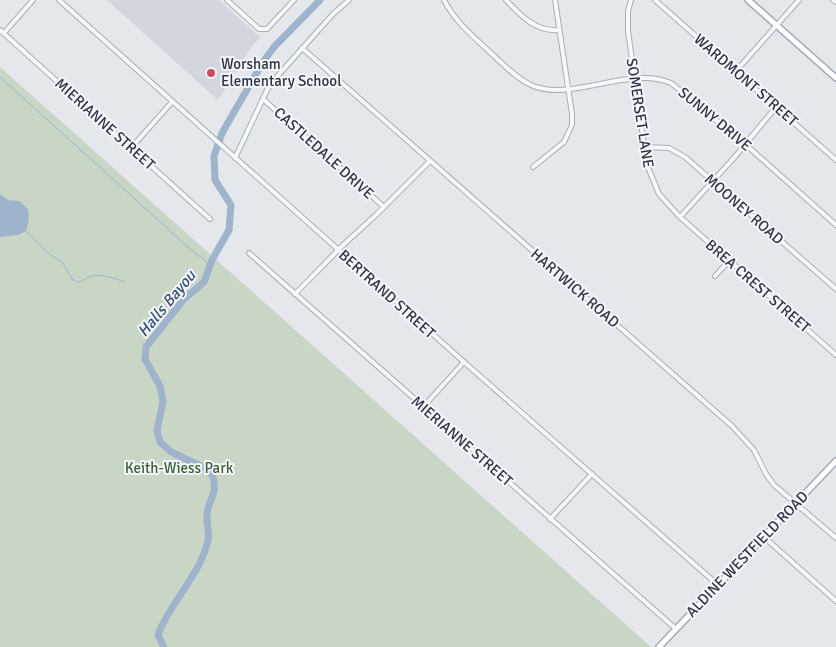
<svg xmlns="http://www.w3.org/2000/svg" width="836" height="647" font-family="Signika,sans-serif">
  <rect width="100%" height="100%" fill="#e4e7ec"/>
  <path fill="#d2d6de" d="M107,0H219L260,37L252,46L218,100Z"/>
  <path fill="#c9d6c5" d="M0,67L651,647H0Z"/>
  <path fill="#9fb4cc" d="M0,194L8,200L19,201L28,209L29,220L26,231L18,235L0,237Z"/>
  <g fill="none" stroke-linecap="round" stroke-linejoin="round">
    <g stroke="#9fb4cc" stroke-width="1">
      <path d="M0,77L189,248L211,265"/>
      <path d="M26,231L48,253L63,263L72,279L77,282C83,282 86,277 92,276C103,274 114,278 124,282"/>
      <path d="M176,296L184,299"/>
    </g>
    <path stroke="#9fb4cc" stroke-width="7" d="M164,647L158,635C170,602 199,577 208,541C210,533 206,523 207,514C209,496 219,496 212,474L199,465L171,452L160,442L157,430L163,402L160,386L145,359L146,347L184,299L204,282L212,260L229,230L231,205L215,180L214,156L222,133L263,62L274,47L320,0"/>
    <defs>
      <g id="minor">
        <path d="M59,0L464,362L718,585"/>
        <path d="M227,0L259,29H267L294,0"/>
        <path d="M444,0C456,23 474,37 492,54C504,65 516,78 531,85C570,103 629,65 671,83L745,144L836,225"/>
        <path d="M506,0C521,16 536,32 559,30"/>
        <path d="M631,0L628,11V31L647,165L659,194L680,217L836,355"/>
        <path d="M655,0L836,160"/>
        <path d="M833,0L836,2"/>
        <path d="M0,30L210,219"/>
        <path d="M4,33L33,0"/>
        <path d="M302,48L732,426L754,450L766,474L774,485L836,538"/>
        <path d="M736,71L799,0"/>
        <path d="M263,99L384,207"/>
        <path d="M644,147L669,148L685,157L836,289"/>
        <path d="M131,148L172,102"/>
        <path d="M235,158L268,88L273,81L333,14L349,0"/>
        <path d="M533,167L564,142L572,125V114L555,0"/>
        <path d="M680,217L733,159L776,107"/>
        <path d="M249,253L676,629"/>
        <path d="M715,276L729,261"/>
        <path d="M295,294L342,246L377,214L430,161"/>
        <path d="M423,407L464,362"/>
        <path d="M550,519L592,474"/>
        <path d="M764,537L836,601"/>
      </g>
      <g id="major">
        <path d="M748,0L836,78"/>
        <path d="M659,647L836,461"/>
      </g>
    </defs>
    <use href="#minor" stroke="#a9aeb7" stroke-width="6"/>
    <use href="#major" stroke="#a3abb8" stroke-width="8"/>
    <use href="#minor" stroke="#f7f8fa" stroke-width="4"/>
    <use href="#major" stroke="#fff" stroke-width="5"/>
  </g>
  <circle fill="#d1495b" stroke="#f4f6f9" stroke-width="2" cx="211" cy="73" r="5"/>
  <g text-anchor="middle" stroke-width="4" stroke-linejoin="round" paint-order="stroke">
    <g font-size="15" fill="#2b3445" stroke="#f4f6f9" text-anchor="start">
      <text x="221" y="69">Worsham<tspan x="221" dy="17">Elementary School</tspan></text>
    </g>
    <g font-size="15" fill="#2b3445" stroke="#f4f6f9">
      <text transform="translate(746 80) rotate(41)" y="5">WARDMONT STREET</text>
      <text transform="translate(640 113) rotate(81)" y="5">SOMERSET LANE</text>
      <text transform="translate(715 119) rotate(40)" y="5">SUNNY DRIVE</text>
      <text transform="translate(105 124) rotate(42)" y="5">MIERIANNE STREET</text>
      <text transform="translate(324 153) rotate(42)" y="5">CASTLEDALE DRIVE</text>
      <text transform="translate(744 209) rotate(41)" y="5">MOONEY ROAD</text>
      <text transform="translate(758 286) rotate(41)" y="5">BREA CREST STREET</text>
      <text transform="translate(575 288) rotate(41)" y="5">HARTWICK ROAD</text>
      <text transform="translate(387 294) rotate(42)" y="5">BERTRAND STREET</text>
      <text transform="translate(462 441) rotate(41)" y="5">MIERIANNE STREET</text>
      <text transform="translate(747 554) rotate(-46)" y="5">ALDINE WESTFIELD ROAD</text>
    </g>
    <g font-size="15" fill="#3f6138" stroke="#f4f6f9">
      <text x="179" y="473">Keith-Wiess Park</text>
    </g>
    <g font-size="16" font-style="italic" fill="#34527a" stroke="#f4f6f9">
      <text transform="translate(166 303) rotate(-50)" y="6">Halls Bayou</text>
    </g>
  </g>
</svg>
